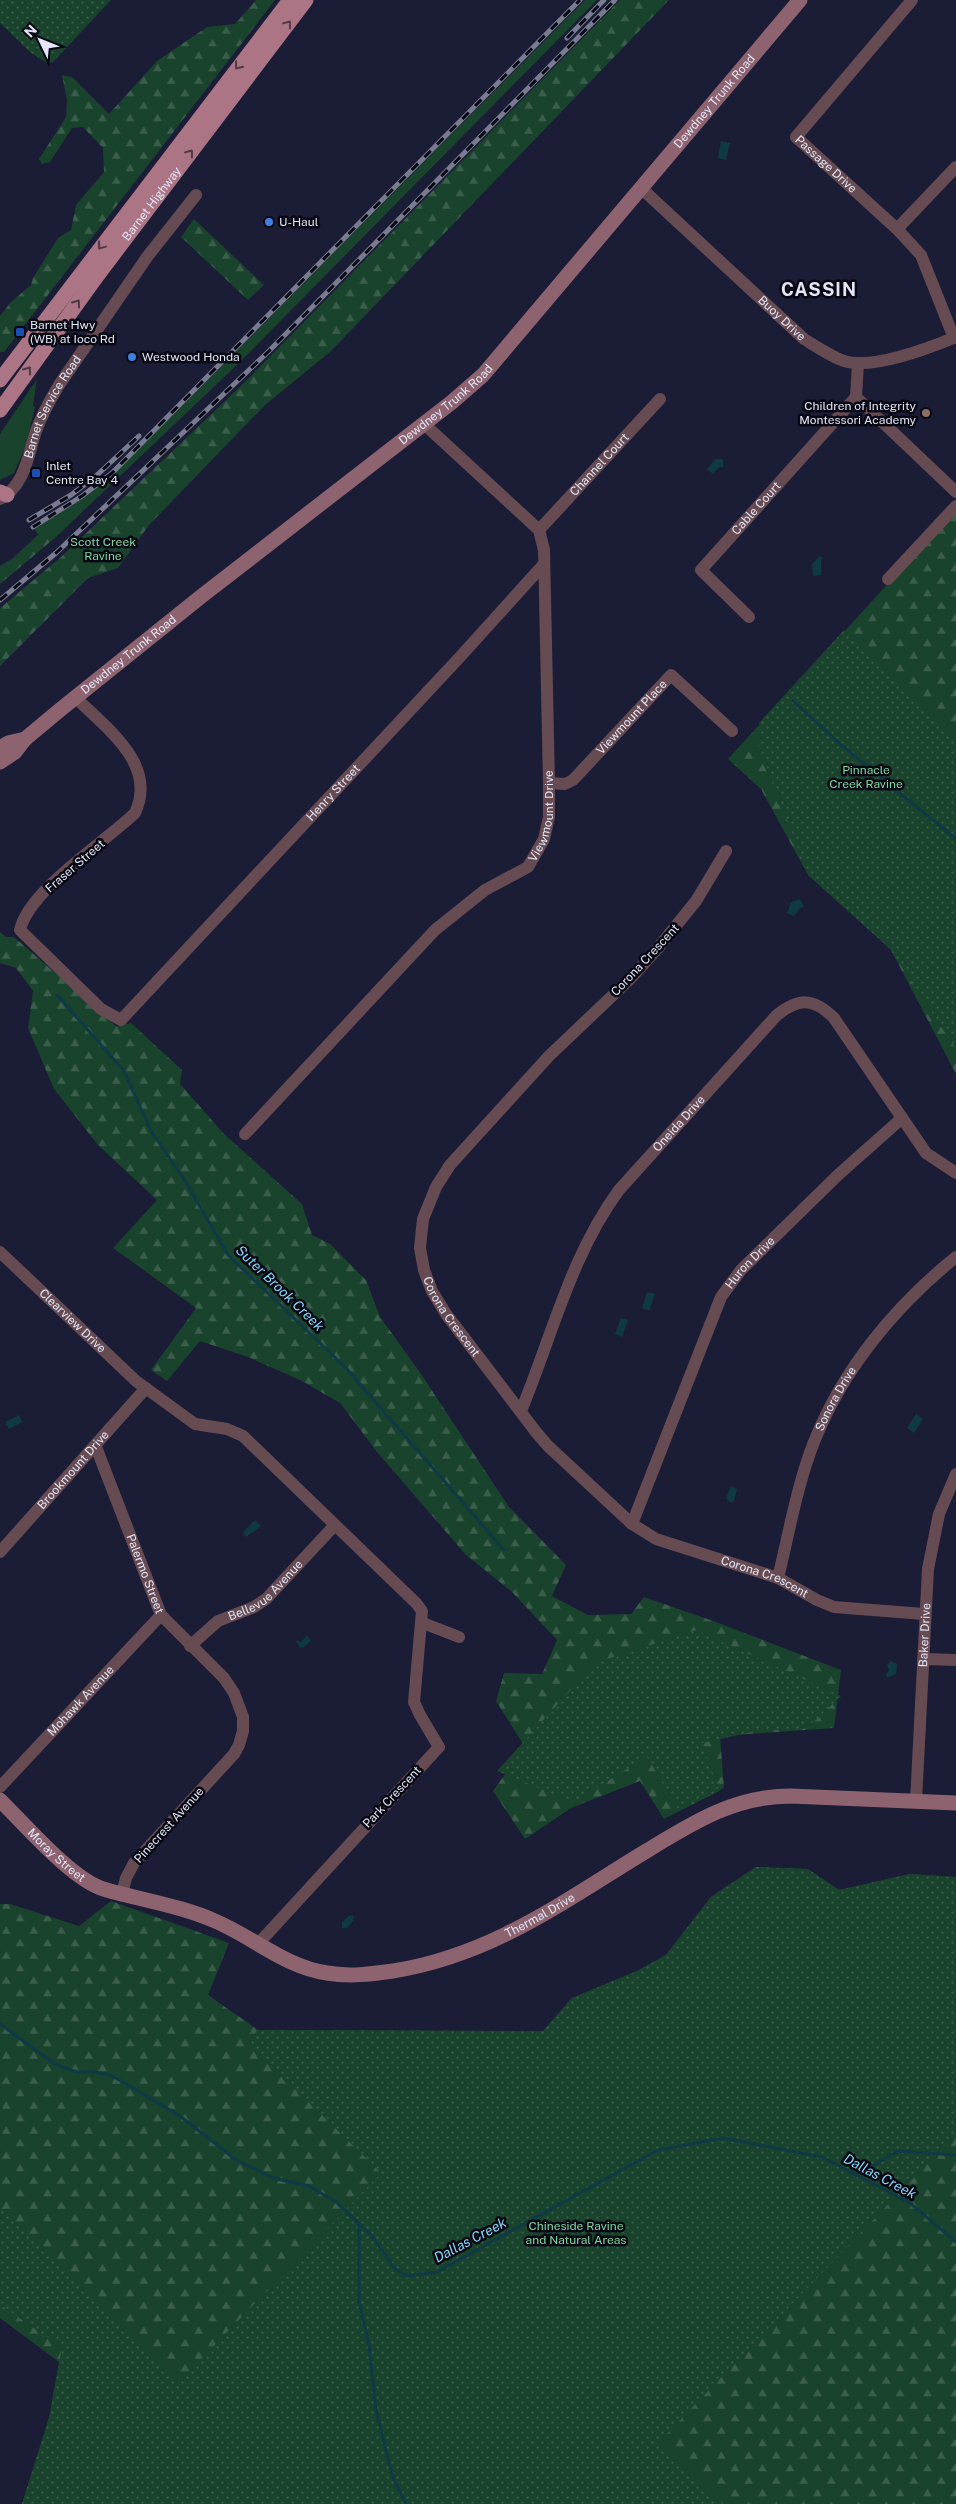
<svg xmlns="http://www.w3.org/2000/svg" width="956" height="2504" font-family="'Public Sans',sans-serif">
  <defs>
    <pattern id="forest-firs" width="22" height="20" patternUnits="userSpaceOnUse" patternTransform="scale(1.25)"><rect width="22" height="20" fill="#19432c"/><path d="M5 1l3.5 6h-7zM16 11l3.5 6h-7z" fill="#3a5e4b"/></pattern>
    <pattern id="park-dots" width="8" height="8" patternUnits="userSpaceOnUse" patternTransform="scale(1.25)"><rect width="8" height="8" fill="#19432c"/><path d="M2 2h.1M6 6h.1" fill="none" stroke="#3a5e4b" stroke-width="1.8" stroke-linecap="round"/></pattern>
  </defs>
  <rect width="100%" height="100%" fill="#1b1c36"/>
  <g fill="#19432c">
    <path d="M585,0H597L240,362L56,537H40L34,529L72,505L124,464Z"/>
    <path d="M37,379L33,406L35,407L26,445L14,473L0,480V434Z"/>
  </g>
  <g fill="url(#forest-firs)">
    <path d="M256,0H275L4,352H0V316L11,302L31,285L33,278L58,238L71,230L76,205L104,172L103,148L83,127L72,128L50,162L42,164L39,159L66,117L67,100L62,75L72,77L109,114L157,61L207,27L235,24Z"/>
    <path d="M620,0H669L330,352L265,405L149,525L118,568L88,578L0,666V608L61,557L247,380Z"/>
    <path d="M194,219L264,285L248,300L181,237Z"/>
    <path d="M956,509V1074L890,948L808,875L761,789L728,759Z"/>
    <path d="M38,535L40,537H56L0,584V566L13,558Z"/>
    <path d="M0,932L6,937H14L116,1026L131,1023L182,1070L180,1084L224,1134L302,1204L312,1235L330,1244L366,1280L380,1317L419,1371L509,1507L566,1565L552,1596L588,1615L631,1614L644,1597L716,1622L841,1670L834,1728L720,1736L724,1788L719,1791L664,1819L640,1781L571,1808L525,1839L493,1791L525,1747L496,1701L504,1673L542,1674L557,1640L511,1591L466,1555L377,1452L340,1403L300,1380L248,1357L200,1341L167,1381L151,1370L196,1308L113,1248L157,1200L98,1145L54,1089L28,1028L33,991L16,968L0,963Z"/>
    <path d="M756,1867L808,1869L839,1890L910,1874L956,1877V2504H22L49,2418L59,2362L0,2318V1904H10L79,1926L111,1901L229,1943L208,1995L258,2030L543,2031L572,1998L637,1971L666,1955L711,1897Z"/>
  </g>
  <g fill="url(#park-dots)">
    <path d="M0,0H111L53,62L47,63L31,53L0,23Z"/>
    <path d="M844,630L956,739V1049L890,949L808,875L759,746V723Z"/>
    <path d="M696,1630L841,1696L816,1720L803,1729L757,1731L702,1743L719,1791L679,1810L647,1757L573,1802L497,1771L595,1663Z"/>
    <path d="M756,1867L808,1869L839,1890L910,1874L956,1877V2134L659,2442L723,2504H22L49,2418L62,2347L0,2305V2208L179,2382L381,2173L247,2042L258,2030L543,2031L572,1998L637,1971L666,1955L711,1897Z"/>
  </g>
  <g fill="#103946">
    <path d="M721,141L730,143L726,160L718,158Z"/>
    <path d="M715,459H723V467H719L713,474L707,469Z"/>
    <path d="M820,556L823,558L821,561V575L813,576L812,564Z"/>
    <path d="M800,899L804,907L799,909L794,916L787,913L791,902Z"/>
    <path d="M647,1292L655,1294L649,1311L642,1308Z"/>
    <path d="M621,1318L628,1320L622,1337L615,1334Z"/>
    <path d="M916,1414L923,1419L914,1433L907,1428Z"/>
    <path d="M19,1415L22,1422L9,1429L5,1422Z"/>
    <path d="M731,1486L737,1489L734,1501L731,1503L726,1498Z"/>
    <path d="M255,1520L261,1526L246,1537L243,1532Z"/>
    <path d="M307,1635L311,1641L304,1647L300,1648L296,1640L301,1642Z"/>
    <path d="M891,1661L897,1664L896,1674L887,1678L886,1674L889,1670L887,1665Z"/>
    <path d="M350,1915L354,1916L353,1921L347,1928H342V1922Z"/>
  </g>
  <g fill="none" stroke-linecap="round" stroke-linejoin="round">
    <g stroke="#103946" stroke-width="3">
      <path d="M793,701L840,744L956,839"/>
      <path d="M57,995L124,1071L151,1131L184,1179L228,1255L346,1368L504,1550"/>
      <path d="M0,2024L55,2064L77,2072H94L111,2075L180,2116L236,2160L273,2178L309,2186L336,2202L372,2236L394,2268L407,2276L437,2272L658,2150L723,2138L822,2157L910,2203L956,2242"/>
      <path d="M856,2175L898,2151L956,2155"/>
      <path d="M359,2224V2301L369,2345L376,2410L392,2475L406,2504"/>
    </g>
    <g stroke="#664b52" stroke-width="12">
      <path id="s1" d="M912,0L796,137L897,229L921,255L954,338"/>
      <path id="s2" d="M641,188L804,339C817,347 830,356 844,361C873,370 929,348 956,337"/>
      <path d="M897,229L956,167"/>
      <path d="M856,397L956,492"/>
      <path d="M856,397L858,363"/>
      <path id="s3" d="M0,499C25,486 28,455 36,431C42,414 50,400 59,385L147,257L196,195"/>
      <path id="s4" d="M539,530L660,399"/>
      <path d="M888,579L956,506"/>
      <path id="s5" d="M749,617L701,570L856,397"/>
      <path id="s6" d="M75,697C106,728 158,764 135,813C105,842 29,890 20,930L101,1009L121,1020L459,658L544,564"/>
      <path id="s7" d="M549,783L565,784L573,780L671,675L732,731"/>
      <path id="s8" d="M726,851L696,901L658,948L631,978L549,1056L450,1165L436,1187L423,1219L420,1248L424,1270L432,1291L446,1314L536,1432L548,1446L632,1524L656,1539L778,1578L817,1600L834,1607L924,1614"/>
      <path id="s9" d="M245,1134L435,930L485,890L528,867L544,839L549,817V783L544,550L539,530L423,423"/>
      <path id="s10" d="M0,1252L136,1381L195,1424L227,1429L243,1436L416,1603L422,1611L414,1702L420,1715L439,1747L258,1944"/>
      <path id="s11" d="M521,1411C552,1336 571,1255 619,1190L776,1016C798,998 813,997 834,1018L926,1153L956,1173"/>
      <path id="s12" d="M96,1447L161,1615L224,1678L234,1693L243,1717V1731L239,1745L234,1754L134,1863L126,1878L122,1894"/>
      <path id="s13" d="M632,1524L721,1297L741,1270L838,1175L901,1119"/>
      <path id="s14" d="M0,1552L146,1388"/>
      <path id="s15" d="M778,1578C789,1533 797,1485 814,1442C843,1369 895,1306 956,1257"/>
      <path d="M423,1623L459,1637"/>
      <path id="s16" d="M190,1646L218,1621L254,1607L266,1599L335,1525"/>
      <path d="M923,1659L956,1660"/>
      <path id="s17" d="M0,1787L161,1615"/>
      <path id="s18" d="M916,1801L928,1569L939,1514L956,1474"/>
    </g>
    <g stroke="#8d636f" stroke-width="15">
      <path d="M0,748L8,743L25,739"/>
      <path id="s19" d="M0,762L15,752L25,739L61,709L203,595L452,402L483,375L800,0"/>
      <path id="s20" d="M0,1800C25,1825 66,1872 96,1886C106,1891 119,1893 130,1896C158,1903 188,1909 215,1921C253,1937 285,1967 327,1973C349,1977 372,1974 393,1971C493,1955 564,1901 648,1850C694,1822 735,1796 791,1796L956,1803"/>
    </g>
    <g stroke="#ac7585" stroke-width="15">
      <path d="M0,380L290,0"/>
      <path id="s21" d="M0,410L97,276L306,0"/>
      <path d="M0,492L7,495"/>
    </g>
    <defs>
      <g id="rail">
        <path d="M567,38L604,0"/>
        <path d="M29,520L71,495L96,476L139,436"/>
        <path d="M33,527L82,496L112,473L580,0"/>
        <path d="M0,600L56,553L268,352L615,0"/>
      </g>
    </defs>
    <use href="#rail" stroke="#797b91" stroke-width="5"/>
    <use href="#rail" stroke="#080813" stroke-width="3" stroke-dasharray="9" stroke-linecap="butt"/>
  </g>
  <defs><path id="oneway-chevron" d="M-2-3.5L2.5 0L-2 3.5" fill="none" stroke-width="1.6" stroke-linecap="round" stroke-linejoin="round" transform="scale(1.25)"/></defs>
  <g stroke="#523946">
    <use href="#oneway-chevron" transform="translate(288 24) rotate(-53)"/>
    <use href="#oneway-chevron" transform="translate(238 66) rotate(128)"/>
    <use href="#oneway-chevron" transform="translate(190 153) rotate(-53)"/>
    <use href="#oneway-chevron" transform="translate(101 246) rotate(127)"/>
    <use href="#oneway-chevron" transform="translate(77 303) rotate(-54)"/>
    <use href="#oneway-chevron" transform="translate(28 370) rotate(-54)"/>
  </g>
  <g fill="#3f7fe0" stroke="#080813" stroke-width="2">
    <circle cx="269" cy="222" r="5"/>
    <circle cx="132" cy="357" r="5"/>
  </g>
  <g fill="#1a4fb4" stroke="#080813" stroke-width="2">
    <rect x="15" y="327" width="10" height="10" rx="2.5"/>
    <rect x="31" y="468" width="10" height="10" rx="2.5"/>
  </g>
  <circle fill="#8d6e63" stroke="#080813" stroke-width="2" cx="926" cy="413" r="5"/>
  <g text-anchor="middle" stroke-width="5" stroke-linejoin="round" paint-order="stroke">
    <g font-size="12" fill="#e4e6f8" stroke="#080813">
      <text dy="4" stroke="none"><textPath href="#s19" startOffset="978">Dewdney Trunk Road</textPath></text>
      <text dy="4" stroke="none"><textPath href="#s1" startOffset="220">Passage Drive</textPath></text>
      <text dy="4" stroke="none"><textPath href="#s21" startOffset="256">Barnet Highway</textPath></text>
      <text dy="4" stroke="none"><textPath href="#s2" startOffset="192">Buoy Drive</textPath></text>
      <text dy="4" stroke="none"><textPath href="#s19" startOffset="572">Dewdney Trunk Road</textPath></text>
      <text dy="4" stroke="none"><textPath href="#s3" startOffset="108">Barnet Service Road</textPath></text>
      <text dy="4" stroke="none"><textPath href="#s4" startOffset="89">Channel Court</textPath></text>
      <text dy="4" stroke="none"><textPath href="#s5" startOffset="150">Cable Court</textPath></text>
      <text dy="4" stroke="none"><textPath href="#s19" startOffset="168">Dewdney Trunk Road</textPath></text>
      <text dy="4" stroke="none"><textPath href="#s7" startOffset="111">Viewmount Place</textPath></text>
      <text dy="4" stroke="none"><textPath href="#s6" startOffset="754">Henry Street</textPath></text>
      <text dy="4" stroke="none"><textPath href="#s9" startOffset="446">Viewmount Drive</textPath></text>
      <text transform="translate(75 866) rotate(-41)" y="4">Fraser Street</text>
      <text transform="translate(645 960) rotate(-47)" y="4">Corona Crescent</text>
      <text dy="4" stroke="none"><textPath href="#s11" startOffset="332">Oneida Drive</textPath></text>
      <text dy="4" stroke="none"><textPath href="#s13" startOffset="289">Huron Drive</textPath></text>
      <text dy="4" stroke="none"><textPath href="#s8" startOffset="586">Corona Crescent</textPath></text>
      <text dy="4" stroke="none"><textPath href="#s10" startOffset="100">Clearview Drive</textPath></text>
      <text dy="4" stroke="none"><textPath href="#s15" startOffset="189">Sonora Drive</textPath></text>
      <text dy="4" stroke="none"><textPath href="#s14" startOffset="110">Brookmount Drive</textPath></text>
      <text dy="4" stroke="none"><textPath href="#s12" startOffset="136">Palermo Street</textPath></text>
      <text dy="4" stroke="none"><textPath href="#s8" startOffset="1006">Corona Crescent</textPath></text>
      <text dy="4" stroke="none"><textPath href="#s16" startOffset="95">Bellevue Avenue</textPath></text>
      <text dy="4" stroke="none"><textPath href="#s18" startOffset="166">Baker Drive</textPath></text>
      <text dy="4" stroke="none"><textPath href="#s17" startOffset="118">Mohawk Avenue</textPath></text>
      <text transform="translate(392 1797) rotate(-47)" y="4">Park Crescent</text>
      <text transform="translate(169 1825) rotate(-48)" y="4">Pinecrest Avenue</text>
      <text dy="4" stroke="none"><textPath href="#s20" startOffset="79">Moray Street</textPath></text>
      <text dy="4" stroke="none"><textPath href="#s20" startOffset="602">Thermal Drive</textPath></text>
    </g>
    <g font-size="12" fill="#e4e6f8" stroke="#080813" text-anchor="start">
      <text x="279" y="226">U-Haul</text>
      <text x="30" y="329">Barnet Hwy<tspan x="30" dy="14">(WB) at Ioco Rd</tspan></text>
      <text x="142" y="361">Westwood Honda</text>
      <text x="916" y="410" text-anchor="end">Children of Integrity<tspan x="916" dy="14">Montessori Academy</tspan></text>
      <text x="46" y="470">Inlet<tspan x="46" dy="14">Centre Bay 4</tspan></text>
    </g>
    <g font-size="12" fill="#7ed7a3" stroke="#080813">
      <text x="103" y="546">Scott Creek<tspan x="103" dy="14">Ravine</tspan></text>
      <text x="866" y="774">Pinnacle<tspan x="866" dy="14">Creek Ravine</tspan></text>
      <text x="576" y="2230">Chineside Ravine<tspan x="576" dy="14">and Natural Areas</tspan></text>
    </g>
    <g font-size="14" font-style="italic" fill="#84d7f6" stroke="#080813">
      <text transform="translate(280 1288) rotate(44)" y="5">Suter Brook Creek</text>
      <text transform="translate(880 2176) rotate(28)" y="5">Dallas Creek</text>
      <text transform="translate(470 2240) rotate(-28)" y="5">Dallas Creek</text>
    </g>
    <g font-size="18" font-weight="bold" letter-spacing="1" fill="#e4e6f8" stroke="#080813">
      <text x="819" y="296">CASSIN</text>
    </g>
  </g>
  <g transform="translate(40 40) rotate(313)" stroke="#080813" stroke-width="4" paint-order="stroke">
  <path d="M0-4L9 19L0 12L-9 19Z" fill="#e4e6f8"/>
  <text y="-8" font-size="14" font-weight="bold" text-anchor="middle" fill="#e4e6f8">N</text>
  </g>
</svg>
